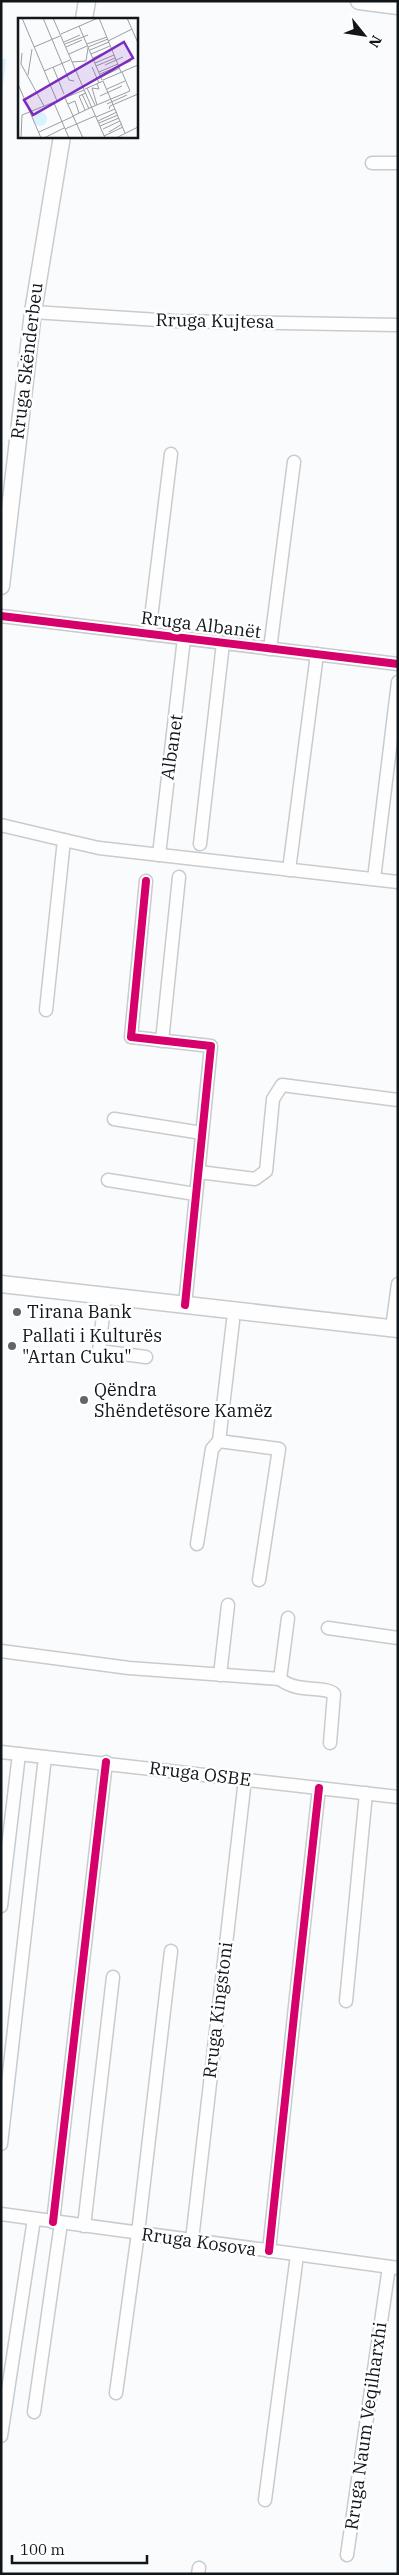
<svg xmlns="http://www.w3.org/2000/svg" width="399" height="2575" font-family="'IBM Plex Serif',serif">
  <rect width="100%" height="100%" fill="#f9fbfd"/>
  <path fill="#daf1fe" d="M1,59H6L1,104Z"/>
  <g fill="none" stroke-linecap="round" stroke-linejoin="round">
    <defs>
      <g id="minor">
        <path d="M372,163H398"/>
        <path d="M33,312L174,321L398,325"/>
        <path d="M1,616L398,664"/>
        <path d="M149,634L171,454"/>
        <path d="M270,649L294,462"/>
        <path d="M1,825L64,840L46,1010"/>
        <path d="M64,840L99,848L398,882"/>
        <path d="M200,844L223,643"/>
        <path d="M159,855L184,638"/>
        <path d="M289,870L317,654"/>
        <path d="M374,879L398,682"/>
        <path d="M146,881L131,1037L211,1046L185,1305"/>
        <path d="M162,1041L179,877"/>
        <path d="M114,1119L202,1133"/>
        <path d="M199,1172L255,1179L266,1171L273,1099L282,1085L398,1100"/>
        <path d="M108,1180L195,1194"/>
        <path d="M104,1306L99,1351L146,1357"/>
        <path d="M392,1328L398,1284"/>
        <path d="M219,1441L279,1449L259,1580"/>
        <path d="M197,1544L212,1449L219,1441L233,1321"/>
        <path d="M288,1618L280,1679C298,1694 325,1685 334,1694L330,1743"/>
        <path d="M328,1628L398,1638"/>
        <path d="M1,1651L129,1668L280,1679"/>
        <path d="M220,1675L228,1605"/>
        <path d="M1,1752L398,1797"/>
        <path d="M1,1906L19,1754"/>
        <path d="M346,2001L366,1793"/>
        <path d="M1,2144L45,1757"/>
        <path d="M1,2214L398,2268"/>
        <path d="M53,2222L106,1762"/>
        <path d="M84,2226L113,1977"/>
        <path d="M192,2240L245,1779"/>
        <path d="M269,2251C286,2097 301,1942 319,1788"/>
        <path d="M116,2393L138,2233L171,1951"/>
        <path d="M34,2412L61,2223"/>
        <path d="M1,2436L34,2219"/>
        <path d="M265,2500L297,2255"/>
        <path d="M347,2555L389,2267"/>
        <path d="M198,2574L199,2568"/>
      </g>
      <g id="major">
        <path d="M359,1L398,6"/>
        <path d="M84,19L87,1"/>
        <path d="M1,586L33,312L62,136"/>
        <path d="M1,1284L398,1329"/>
      </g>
    </defs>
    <use href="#minor" stroke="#c8cccf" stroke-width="15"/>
    <use href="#major" stroke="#c8cccf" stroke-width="19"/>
    <use href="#minor" stroke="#fefeff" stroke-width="12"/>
    <use href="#major" stroke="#fefeff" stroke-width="16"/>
    <defs>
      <g id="cycleway">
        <path d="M1,616L398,664"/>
        <path d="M146,881L131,1037L211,1046L185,1305"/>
        <path d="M53,2222L106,1762"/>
        <path d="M269,2251C286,2097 301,1942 319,1788"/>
      </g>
    </defs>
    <use href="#cycleway" stroke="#fff" stroke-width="11"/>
    <use href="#cycleway" stroke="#d6006c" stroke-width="8"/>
  </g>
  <g fill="#626669" stroke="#fff" stroke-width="2">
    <circle cx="17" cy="1312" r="5"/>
    <circle cx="12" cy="1346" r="5"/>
    <circle cx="84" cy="1400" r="5"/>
  </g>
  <g text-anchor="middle" stroke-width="5" stroke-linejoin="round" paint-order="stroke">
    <g font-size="18" fill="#10161a" stroke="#fff">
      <text transform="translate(215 321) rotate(1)" y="6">Rruga Kujtesa</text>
      <text transform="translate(27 361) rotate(-83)" y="6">Rruga Skënderbeu</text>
      <text transform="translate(201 625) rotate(7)" y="6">Rruga Albanët</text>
      <text transform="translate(172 747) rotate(-82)" y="6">Albanet</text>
      <text transform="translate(200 1774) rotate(7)" y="6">Rruga OSBE</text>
      <text transform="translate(218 2010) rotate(-83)" y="6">Rruga Kingstoni</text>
      <text transform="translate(199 2242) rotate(8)" y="6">Rruga Kosova</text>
      <text transform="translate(366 2426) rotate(-82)" y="6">Rruga Naum Veqilharxhi</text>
    </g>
    <g font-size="18" fill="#10161a" stroke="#fff" text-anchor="start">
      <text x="27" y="1318">Tirana Bank</text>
      <text x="22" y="1342">Pallati i Kulturës<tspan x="22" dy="21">"Artan Cuku"</tspan></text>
      <text x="94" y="1396">Qëndra<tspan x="94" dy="21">Shëndetësore Kamëz</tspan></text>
    </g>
  </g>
  <g transform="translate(18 18)">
    <rect width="120" height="120" fill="#f9fbfd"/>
    <path d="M15 101a7 7 0 1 1 14 0a7 7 0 1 1-14 0Z" fill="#daf1fe"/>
    <path fill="none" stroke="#9c9fa2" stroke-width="1" d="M4,0L39,83M25,0L51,62L56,63M35,0L87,120M81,0L103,54M109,0L120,25M61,8L84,62M43,16L80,0M90,23L114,11M46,24L62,17M47,26L70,17M69,26L89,19M16,29L42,18M48,29L64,22M70,29L90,21M72,32L91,24M4,35L3,46L26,88M51,36L69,28M73,36L92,28M75,40L94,31M54,44L68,43L70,30M77,45L96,37M87,47L105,39M78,48L97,40M35,49L46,76M74,49L81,65M26,53L52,42M81,54L100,46M82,56L113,43M10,57L14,31M83,59L102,50M85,62L120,47M85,63L107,115M0,66L23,120M69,70L77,87M67,71L85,63M89,71L107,63M64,76L71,91M82,78L104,68M47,80L65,120M93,81L112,73L104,54M36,85L51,120M50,86L57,83L61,95M89,86L109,77M79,87L74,70L81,71L79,66M74,89L93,81M91,91L92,88L120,76M67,92L61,78L68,75M55,98L74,89M78,99L97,91M80,103L99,94M81,105L100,97M82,108L101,100M47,111L77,98M85,111L102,103M21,114L56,98M91,114L104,106M86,118L105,109M3,120L4,97L66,72M26,120L46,110M98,120L120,109"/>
    <path fill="#7b2cbf" fill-opacity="0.15" stroke="#7b2cbf" stroke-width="2.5" d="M106,24L115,40L15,97L6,82Z"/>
    <rect width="120" height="120" fill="none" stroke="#10161a" stroke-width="2.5"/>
  </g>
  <rect width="399" height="2575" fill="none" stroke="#10161a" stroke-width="5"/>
  <g transform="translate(364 35) rotate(120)" stroke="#ffffff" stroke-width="4" paint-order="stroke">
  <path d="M0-4L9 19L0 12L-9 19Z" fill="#10161a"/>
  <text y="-8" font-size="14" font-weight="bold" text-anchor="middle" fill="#10161a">N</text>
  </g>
  <path d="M12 2555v8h135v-8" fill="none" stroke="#10161a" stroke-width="2.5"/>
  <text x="20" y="2555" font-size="15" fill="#10161a" stroke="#ffffff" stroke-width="4" paint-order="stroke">100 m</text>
</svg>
